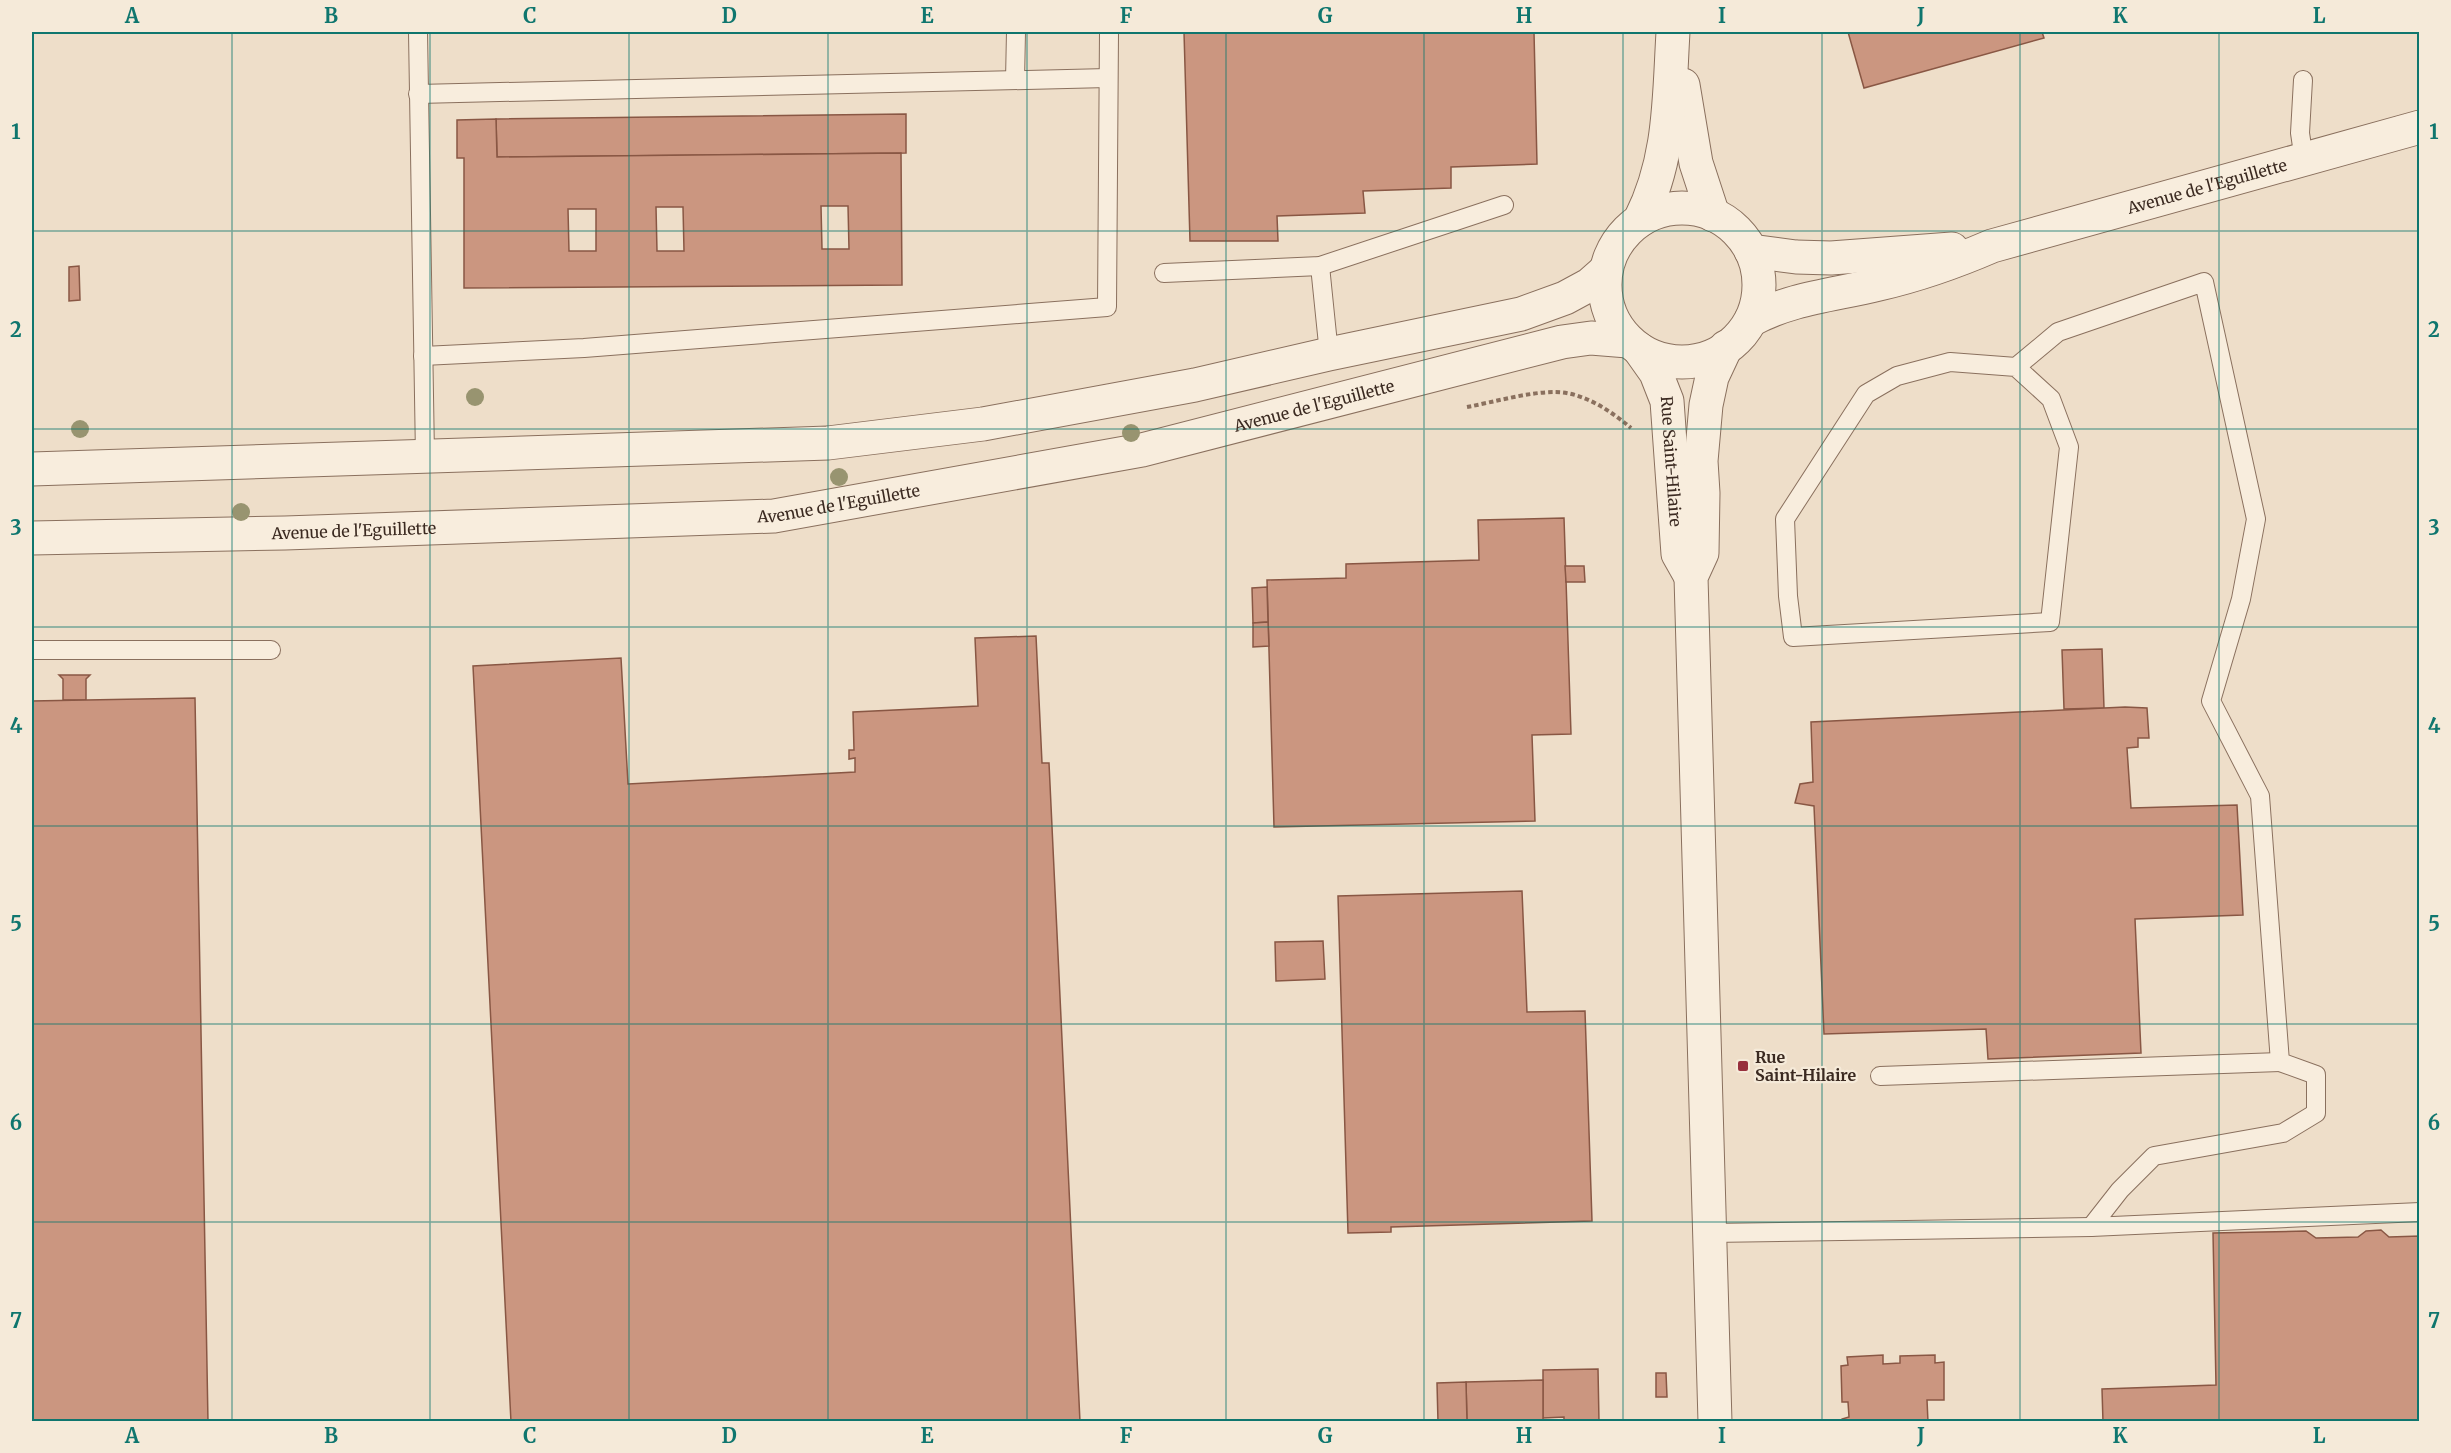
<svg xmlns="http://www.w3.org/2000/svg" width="2451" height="1453" font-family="Merriweather,serif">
  <rect width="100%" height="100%" fill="#eedec9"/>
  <g fill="#cb9680" stroke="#895744" stroke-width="1.5" fill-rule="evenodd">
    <path d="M1184,32H1534L1537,164L1451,167V188L1363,191L1365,213L1277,216L1278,241H1190Z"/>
    <path d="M1848,32H2042L2044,38L1864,88Z"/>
    <path d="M906,114V153L497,157L496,119Z"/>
    <path d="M496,119L497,157L901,153L902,285L464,288V158H457V120ZM821,206H848L849,249H822ZM656,207H683L684,251H657ZM568,209H596V251H569Z"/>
    <path d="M79,266L80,300L69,301V267Z"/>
    <path d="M1564,518L1571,734L1532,735L1535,821L1274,827L1267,580L1346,578V564L1479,560L1478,520Z"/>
    <path d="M1565,566H1584L1585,582H1566Z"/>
    <path d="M1267,587L1268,622L1253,623L1252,588Z"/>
    <path d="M1268,622L1269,646L1253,647V623Z"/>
    <path d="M1036,636L1042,763H1049L1080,1422H511L473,666L621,658L628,784L855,772V758L849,759V750H854L853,712L978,706L975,638Z"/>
    <path d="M2102,649L2104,708L2064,709L2062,650Z"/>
    <path d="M59,675H90L86,679V700H63V679Z"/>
    <path d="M195,698L208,1422H32V701Z"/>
    <path d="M2125,707L2147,708L2149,738H2138V747L2127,748L2131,808L2237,805L2243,915L2135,919L2141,1053L1988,1059L1986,1029L1824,1034L1814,806L1795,803L1800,784L1813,782L1811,722Z"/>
    <path d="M1522,891L1527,1012L1585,1011L1592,1221L1391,1227V1232L1348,1233L1338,896Z"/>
    <path d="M1323,941L1325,979L1276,981L1275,942Z"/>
    <path d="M2381,1230L2389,1237L2420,1236V1422H2103L2102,1389L2216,1385L2213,1233L2306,1231L2316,1238L2358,1237L2366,1231Z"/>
    <path d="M1883,1355V1364L1900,1363V1356L1935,1355V1363L1944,1362V1400H1927L1928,1422H1842V1419L1849,1417L1848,1402H1842L1841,1366L1848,1365L1847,1357Z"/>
    <path d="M1598,1369L1599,1422H1564V1417L1543,1418V1370Z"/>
    <path d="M1656,1373H1666L1667,1397H1656Z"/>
    <path d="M1543,1380V1422H1467L1466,1382Z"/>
    <path d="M1466,1382L1467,1422H1438L1437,1383Z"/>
  </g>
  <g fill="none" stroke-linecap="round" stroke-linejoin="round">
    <defs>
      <g id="service">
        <path d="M418,32L425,456"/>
        <path d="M1015,80L1016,32"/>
        <path d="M2303,80L2300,133L2304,160"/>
        <path d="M418,94L1108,78"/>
        <path d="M1320,266L1329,354"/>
        <path d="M1164,273L1320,266L1504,205"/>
        <path d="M423,356L584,348L1107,307L1109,32"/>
        <path d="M2016,367L2051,399L2069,447L2050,622L1793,637L1788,596L1785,519L1866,394L1897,376L1950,362L2016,367L2058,332L2204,282L2256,519L2241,599L2211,701L2260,796L2280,1062L2316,1075V1113L2283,1133L2154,1156L2120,1190L2091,1227L2420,1212"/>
        <path d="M32,650H271"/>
        <path d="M1880,1076L2280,1062"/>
        <path d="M1710,1233L2091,1227"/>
      </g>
      <g id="minor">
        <path d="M1683,85L1696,163L1713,215"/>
        <path d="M1640,220C1671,159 1669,98 1673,32"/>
        <path id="s1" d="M1639,349L1656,373L1667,401L1678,554L1691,577"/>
        <path d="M1715,1422L1691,577L1702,553L1703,493L1701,461L1706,405L1712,377L1726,347"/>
      </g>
      <g id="tertiary">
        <circle cx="1682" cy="285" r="77"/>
        <path d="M1751,251L1796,257L1831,258L1952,249"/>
        <path id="s2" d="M1751,320C1791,298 1835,295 1879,284C1918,275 1955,262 1992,246L2420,127"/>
        <path d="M32,469L828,443L983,424L1195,385L1329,354L1521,314L1565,298L1589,285L1606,270"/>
        <path id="s3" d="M32,538L285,533L774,516L1142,450L1562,342L1591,338L1628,341"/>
      </g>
    </defs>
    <use href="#service" stroke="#8a705e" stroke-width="20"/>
    <use href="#minor" stroke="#8a705e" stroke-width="35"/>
    <use href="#tertiary" stroke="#8a705e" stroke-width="35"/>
    <path stroke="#8a705e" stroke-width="4" stroke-dasharray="4.5 3" stroke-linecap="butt" d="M1467,407C1494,402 1528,392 1555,392C1583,392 1611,411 1631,428"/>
    <use href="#service" stroke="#f8eddd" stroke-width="18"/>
    <use href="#minor" stroke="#f8eddd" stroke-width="33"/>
    <use href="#tertiary" stroke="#f8eddd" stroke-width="33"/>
  </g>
  <g fill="#989470">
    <circle cx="475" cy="397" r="9"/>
    <circle cx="80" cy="429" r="9"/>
    <circle cx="1131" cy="433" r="9"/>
    <circle cx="839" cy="477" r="9"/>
    <circle cx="241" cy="512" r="9"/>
  </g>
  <path fill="none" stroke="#0f766e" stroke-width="1.5" stroke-opacity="0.55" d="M232,32V1422M430,32V1422M629,32V1422M828,32V1422M1027,32V1422M1226,32V1422M1424,32V1422M1623,32V1422M1822,32V1422M2020,32V1422M2219,32V1422M32,231H2420M32,429H2420M32,627H2420M32,826H2420M32,1024H2420M32,1222H2420"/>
  <rect fill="#97303d" stroke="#f5ead9" stroke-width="2" x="1737" y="1060" width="12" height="12" rx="3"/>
  <g text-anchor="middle" stroke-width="4.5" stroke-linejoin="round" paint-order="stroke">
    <g font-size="16" fill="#3b2a21" stroke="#f5ead9">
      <text dy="6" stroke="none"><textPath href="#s2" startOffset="476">Avenue de l'Eguillette</textPath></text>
      <text dy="6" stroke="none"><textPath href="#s3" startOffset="1294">Avenue de l'Eguillette</textPath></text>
      <text dy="6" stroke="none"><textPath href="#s1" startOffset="120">Rue Saint-Hilaire</textPath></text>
      <text dy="6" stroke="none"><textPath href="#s3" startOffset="808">Avenue de l'Eguillette</textPath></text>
      <text dy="6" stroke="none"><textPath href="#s3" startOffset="322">Avenue de l'Eguillette</textPath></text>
    </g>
    <g font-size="16" font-weight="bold" fill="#3b2a21" stroke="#f5ead9" text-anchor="start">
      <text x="1755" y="1063">Rue<tspan x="1755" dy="18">Saint-Hilaire</tspan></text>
    </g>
  </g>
  <rect width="2451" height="1453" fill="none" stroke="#f5ead9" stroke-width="66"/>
  <rect x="33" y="33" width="2385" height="1387" fill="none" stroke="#0f766e" stroke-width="2"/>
  <g font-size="20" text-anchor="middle" font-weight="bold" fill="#0f766e">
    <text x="132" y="23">A</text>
    <text x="331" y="23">B</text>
    <text x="530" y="23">C</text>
    <text x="729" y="23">D</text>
    <text x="927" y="23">E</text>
    <text x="1126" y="23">F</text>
    <text x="1325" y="23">G</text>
    <text x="1524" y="23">H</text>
    <text x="1722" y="23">I</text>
    <text x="1921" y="23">J</text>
    <text x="2120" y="23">K</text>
    <text x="2319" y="23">L</text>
    <text x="16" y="139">1</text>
    <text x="2434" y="139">1</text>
    <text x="16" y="337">2</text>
    <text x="2434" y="337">2</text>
    <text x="16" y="535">3</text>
    <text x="2434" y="535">3</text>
    <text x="16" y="733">4</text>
    <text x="2434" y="733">4</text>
    <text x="16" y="931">5</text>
    <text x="2434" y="931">5</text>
    <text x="16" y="1130">6</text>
    <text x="2434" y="1130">6</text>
    <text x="16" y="1328">7</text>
    <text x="2434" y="1328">7</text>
    <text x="132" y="1443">A</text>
    <text x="331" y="1443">B</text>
    <text x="530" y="1443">C</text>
    <text x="729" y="1443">D</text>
    <text x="927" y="1443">E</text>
    <text x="1126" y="1443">F</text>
    <text x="1325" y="1443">G</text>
    <text x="1524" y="1443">H</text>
    <text x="1722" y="1443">I</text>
    <text x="1921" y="1443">J</text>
    <text x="2120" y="1443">K</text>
    <text x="2319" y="1443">L</text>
  </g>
</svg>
